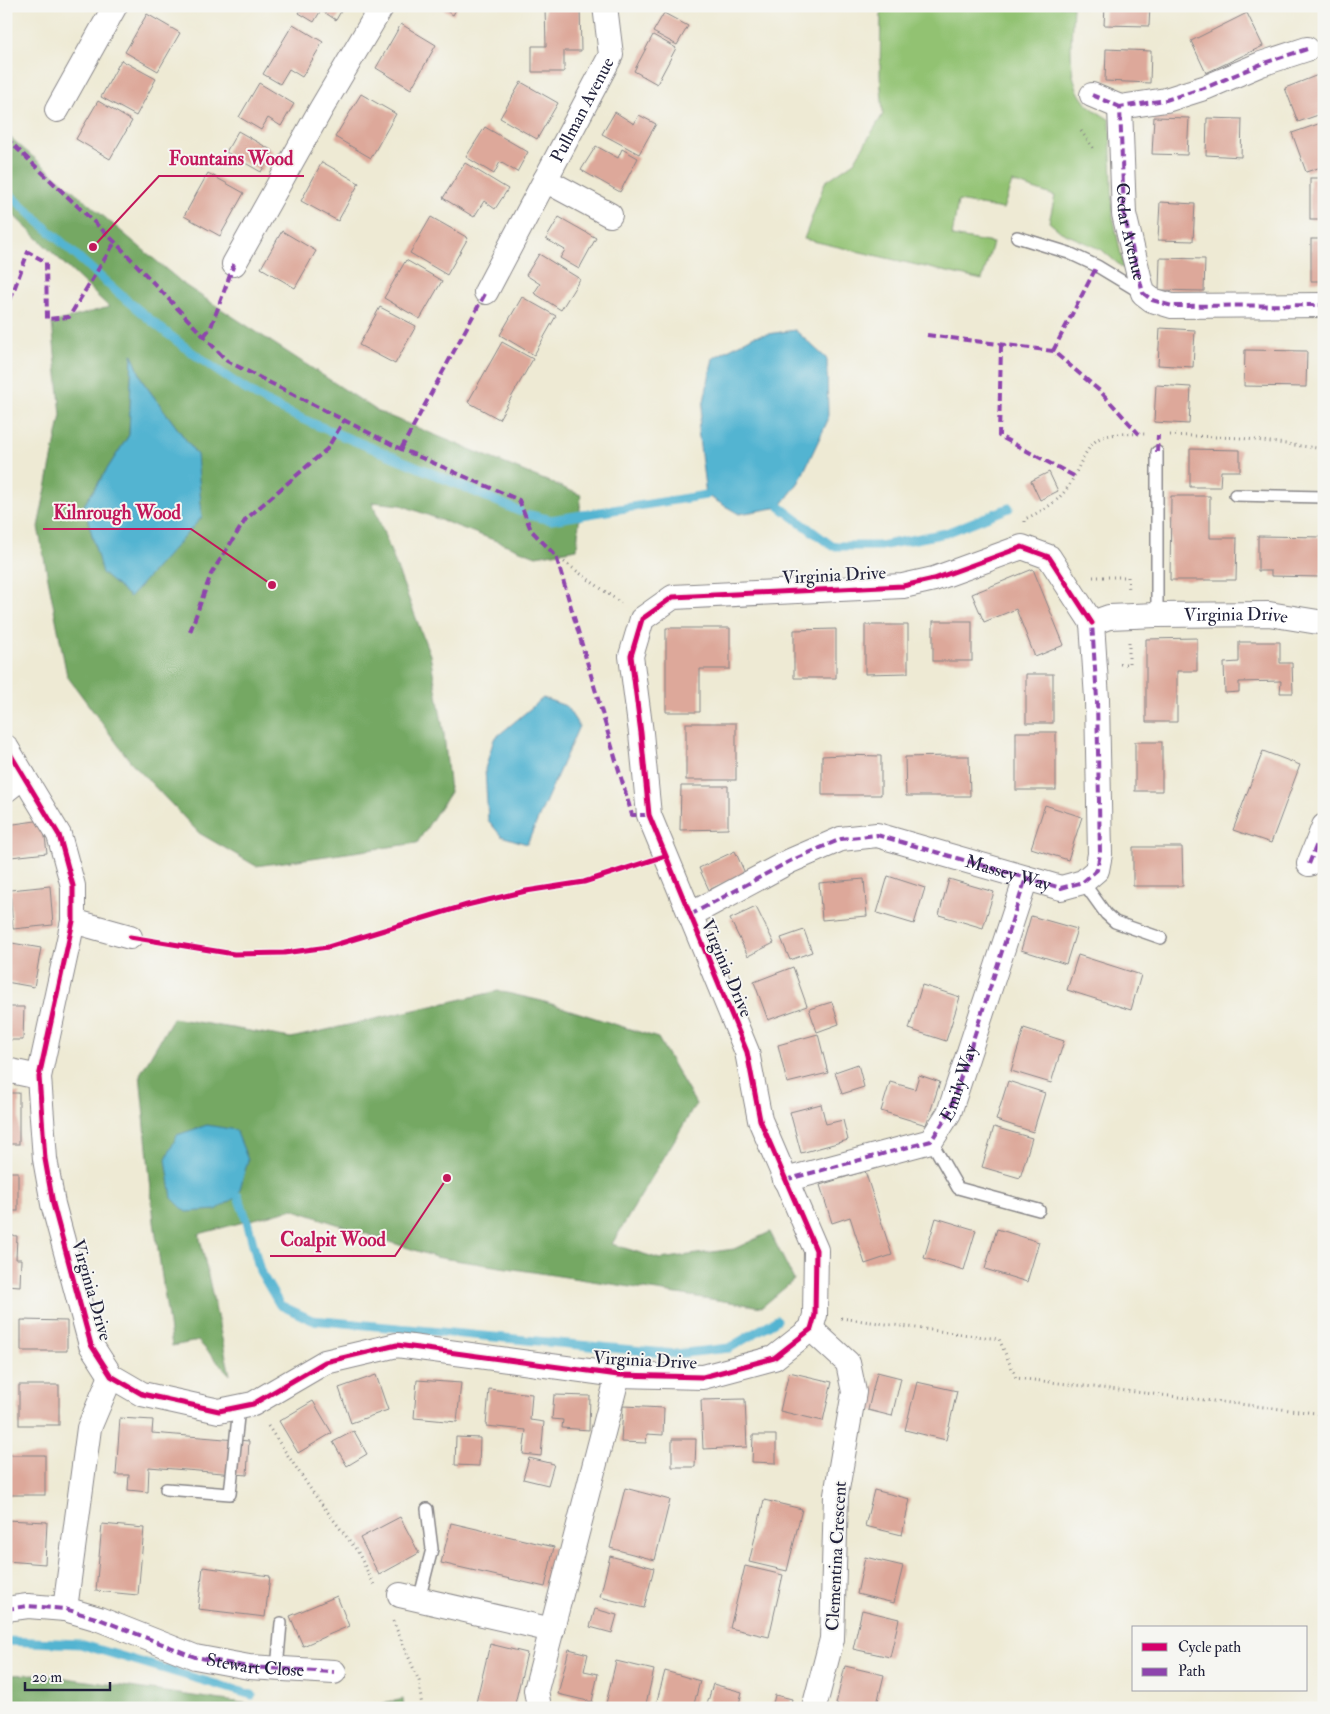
<svg xmlns="http://www.w3.org/2000/svg" width="1330" height="1714" font-family="'IM FELL Double Pica',serif">
  <rect width="100%" height="100%" fill="#f6f6f2"/>
  <filter id="ink" filterUnits="userSpaceOnUse"><feTurbulence type="fractalNoise" baseFrequency=".02" numOctaves="2"/><feDisplacementMap in="SourceGraphic" scale="10" xChannelSelector="R" yChannelSelector="G"/><feConvolveMatrix kernelMatrix="1 2 1 2 8 2 1 2 1" color-interpolation-filters="sRGB"/></filter>
  <filter id="wash" filterUnits="userSpaceOnUse"><feTurbulence type="fractalNoise" baseFrequency=".0096" numOctaves="4" result="noise"/><feDisplacementMap in="SourceGraphic" scale="20" xChannelSelector="R" yChannelSelector="G"/><feGaussianBlur stdDeviation="1.12" result="paint"/><feColorMatrix in="noise" values="0 0 0 0 0 0 0 0 0 0 0 0 0 0 0 0 0 1.4 0 .05"/><feComposite in="paint" operator="in"/></filter>
  <g filter="url(#wash)">
    <rect width="100%" height="100%" fill="#eeead4"/>
    <path fill="#92c272" stroke="#5a7256" d="M884,6H1073C1072,34 1066,75 1082,98C1088,107 1101,114 1110,120L1113,216L1124,269L1102,250L1061,232L1049,222L1055,196L1012,182L1003,209L958,201L952,236L993,243L982,280L804,239L825,182L854,162L883,114L880,75L881,12Z"/>
    <g fill="#75a864" stroke="#4c6550" fill-rule="evenodd">
      <path d="M6,134L186,286L379,412L581,495L577,549L536,556L401,505L372,502L430,655L444,734L450,792L417,843L256,866L199,833L130,761L67,676L38,527L61,415L52,323L109,307L6,208ZM132,356L143,382L197,455L84,505L129,435Z"/>
      <path d="M498,991L542,1001L658,1038L696,1104L612,1244L660,1259L734,1249L770,1232L794,1280L762,1307L435,1257L292,1209L199,1234L230,1375L198,1341L172,1346L154,1222L140,1074L173,1018L291,1038Z"/>
      <path d="M37,1674L279,1708H6V1675Z"/>
      <path d="M403,1699L404,1708H367Z"/>
    </g>
    <g fill="#52b4d1" stroke="#3a6b86">
      <path d="M795,330L827,359L828,420L799,482L780,507L739,514L706,495L698,430L713,358L754,336Z"/>
      <path d="M132,354L143,382L197,455L202,517L130,597L102,573L84,505L129,435Z"/>
      <path d="M543,698L566,706L579,726L527,844L501,836L488,820L485,769L494,739Z"/>
      <path d="M207,1125L236,1130L248,1160L238,1196L216,1210L186,1212L172,1198L166,1159L177,1135Z"/>
    </g>
    <g fill="none" stroke-linecap="round" stroke-linejoin="round">
      <g stroke="#52b4d1" stroke-width="9">
        <path d="M6,191C82,261 157,333 245,389C285,415 335,432 379,451C426,470 472,491 519,511"/>
        <path d="M780,507L832,546H880L946,533L1009,508"/>
        <path d="M530,515L551,520L706,495"/>
        <path d="M238,1196L247,1221L260,1271L280,1305L312,1320L676,1354L729,1348L777,1320"/>
        <path d="M6,1641L80,1644L252,1695"/>
      </g>
    </g>
    <g id="blocks">
      <g fill="#dda89a">
        <path d="M303,6H344L336,20L321,10L314,22L299,13Z"/>
        <path d="M438,6H458L453,15Z"/>
        <path d="M1105,6H1150L1149,26L1104,25Z"/>
        <path d="M580,7L581,51H564V72H532V46H546L545,8Z"/>
        <path d="M664,13L688,26L677,45L653,32Z"/>
        <path d="M1247,13L1263,46L1206,73L1191,41Z"/>
        <path d="M147,14L180,33L158,71L125,52Z"/>
        <path d="M293,24L323,42L302,77L289,69L280,84L263,74Z"/>
        <path d="M401,24L436,45L411,89L376,68Z"/>
        <path d="M653,35L676,48L657,84L634,71Z"/>
        <path d="M1106,49L1151,51L1150,83L1105,81Z"/>
        <path d="M121,60L156,79L136,116L101,97Z"/>
        <path d="M1318,75L1324,90V113L1298,122L1285,88Z"/>
        <path d="M521,82L558,103L537,139L500,118Z"/>
        <path d="M259,83L294,104L281,126L268,118L261,130L239,117Z"/>
        <path d="M361,94L396,114L371,158L335,137Z"/>
        <path d="M98,101L132,121L110,159L76,139Z"/>
        <path d="M615,112L634,124L639,115L656,124L639,154L602,134Z"/>
        <path d="M1154,117L1189,118L1187,155L1152,154Z"/>
        <path d="M1207,118L1242,119L1241,157L1206,155Z"/>
        <path d="M1324,122V166L1306,172L1292,133Z"/>
        <path d="M485,127L528,152L517,172L500,162L494,174L466,157Z"/>
        <path d="M238,131L273,151L261,172L226,152Z"/>
        <path d="M596,146L618,158L622,149L638,158L620,192L581,170Z"/>
        <path d="M322,162L359,183L338,221L301,201Z"/>
        <path d="M465,163L508,189L495,209L484,201L474,217L443,198Z"/>
        <path d="M208,173L244,193L220,236L184,216Z"/>
        <rect x="1310" y="178" width="14" height="42"/>
        <path d="M1160,202L1195,204L1193,241L1158,240Z"/>
        <path d="M431,217L468,238L447,275L410,253Z"/>
        <path d="M559,217L596,238L579,269L560,258L565,250L546,239Z"/>
        <path d="M282,231L316,251L295,288L261,268Z"/>
        <rect x="1311" y="239" width="13" height="42"/>
        <path d="M539,254L580,279L561,310L534,293L540,284L526,275Z"/>
        <path d="M1160,258L1205,259L1204,291L1159,290Z"/>
        <path d="M406,260L442,281L420,319L384,298Z"/>
        <path d="M522,297L556,316L534,355L500,335Z"/>
        <path d="M380,307L416,326L395,364L359,345Z"/>
        <path d="M1160,328L1195,330L1193,367L1158,365Z"/>
        <path d="M502,342L533,359L499,419L468,402Z"/>
        <path d="M1245,350L1307,351L1306,387L1244,386Z"/>
        <path d="M1156,385L1191,387L1189,424L1154,422Z"/>
        <path d="M1190,449L1240,450V471H1221L1220,487H1190Z"/>
        <path d="M1049,472L1058,491L1040,500L1031,481Z"/>
        <path d="M1171,496H1210V538H1237L1236,580H1170Z"/>
        <path d="M1258,536L1324,537V573H1320V577L1271,576V571H1258Z"/>
        <path d="M1033,569L1064,645L1035,657L1016,609L984,622L972,594Z"/>
        <rect x="933" y="621" width="39" height="40"/>
        <path d="M865,625H908V673L865,674Z"/>
        <path d="M666,628H730V669H700V712H666Z"/>
        <path d="M836,629V678H794V630Z"/>
        <path d="M1197,638V671H1177V722H1146V639Z"/>
        <path d="M1239,642H1280V663H1292L1293,693H1280L1281,681L1239,682V692L1225,693L1224,663L1239,662Z"/>
        <rect x="1026" y="674" width="27" height="49"/>
        <rect x="686" y="723" width="50" height="57"/>
        <rect x="1016" y="732" width="40" height="58"/>
        <rect x="1135" y="742" width="27" height="49"/>
        <path d="M1263,751L1300,765L1271,843L1233,830Z"/>
        <path d="M842,755L881,756V795H822V756Z"/>
        <path d="M948,756H969L970,796H906L905,757Z"/>
        <path d="M681,786H728V829L680,830Z"/>
        <path d="M1045,805L1082,817L1068,860L1031,848Z"/>
        <path d="M43,820L47,853L11,857L7,825Z"/>
        <path d="M1133,847H1182L1183,886H1133Z"/>
        <path d="M735,851L745,873L709,890L699,868Z"/>
        <path d="M888,876L925,888L914,924L877,913Z"/>
        <path d="M864,879L867,916L822,920L819,883Z"/>
        <path d="M949,879L994,892L983,928L939,915Z"/>
        <path d="M50,886L53,925L13,929L10,890Z"/>
        <path d="M756,907L774,943L748,956L730,919Z"/>
        <path d="M1031,916L1077,929L1066,964L1021,950Z"/>
        <path d="M804,930L812,952L790,960L781,938Z"/>
        <path d="M6,942L41,948L34,987L6,982Z"/>
        <path d="M1078,955L1141,975L1131,1010L1067,990Z"/>
        <path d="M793,967L807,1006L768,1020L754,982Z"/>
        <path d="M922,985L960,997L946,1041L909,1029Z"/>
        <path d="M832,1002L839,1024L817,1032L809,1009Z"/>
        <path d="M6,1007H24L23,1040H6Z"/>
        <path d="M1024,1028L1064,1041L1051,1083L1011,1071Z"/>
        <path d="M818,1034L828,1073L787,1083L778,1045Z"/>
        <path d="M858,1064L864,1087L842,1094L835,1072Z"/>
        <path d="M919,1075L940,1082L926,1125L881,1111L890,1082L915,1089Z"/>
        <path d="M1008,1081L1045,1093L1033,1132L996,1120Z"/>
        <rect x="6" y="1093" width="13" height="51"/>
        <path d="M821,1104L826,1124L843,1120L848,1140L801,1153L790,1112Z"/>
        <path d="M994,1127L1032,1138L1020,1178L982,1167Z"/>
        <path d="M865,1171L892,1255L865,1264L850,1217L832,1223L820,1185Z"/>
        <rect x="6" y="1172" width="12" height="39"/>
        <path d="M936,1218L976,1230L964,1270L924,1258Z"/>
        <path d="M997,1229L1039,1242L1027,1282L985,1269Z"/>
        <path d="M6,1235L17,1236L16,1259H21L20,1286L6,1285Z"/>
        <path d="M21,1320L67,1321V1351H21Z"/>
        <path d="M789,1372L832,1382L823,1421L780,1411Z"/>
        <path d="M877,1372L901,1378L892,1416L868,1410Z"/>
        <path d="M376,1375L388,1410L351,1423L339,1388Z"/>
        <path d="M417,1380L461,1383L457,1422L414,1418Z"/>
        <path d="M917,1382L957,1391L946,1440L905,1430Z"/>
        <rect x="19" y="1385" width="40" height="40"/>
        <path d="M489,1389L532,1394L530,1420L544,1422L541,1456L523,1454L526,1430L486,1426Z"/>
        <path d="M554,1395L590,1396L589,1430L562,1428L563,1420L552,1419Z"/>
        <path d="M745,1399L747,1447L703,1449L701,1400Z"/>
        <path d="M313,1401L332,1433L298,1453L279,1421Z"/>
        <path d="M623,1406L664,1408L663,1435L647,1434L646,1443L621,1442Z"/>
        <path d="M120,1418L153,1420L152,1433L249,1441L247,1475L149,1467L148,1492L128,1490L129,1475H116Z"/>
        <path d="M354,1431L367,1454L347,1466L333,1442Z"/>
        <path d="M753,1435H776V1463L752,1462Z"/>
        <path d="M456,1437L480,1438L479,1466L455,1465Z"/>
        <path d="M672,1439H696L695,1467H672Z"/>
        <rect x="6" y="1455" width="39" height="40"/>
        <path d="M529,1458L554,1464L548,1485L523,1479Z"/>
        <path d="M625,1488L670,1500L655,1560L610,1548Z"/>
        <path d="M874,1490L910,1499L902,1535L865,1526Z"/>
        <path d="M764,1500L802,1509L787,1571L749,1562Z"/>
        <path d="M400,1517L419,1553L379,1575L360,1538Z"/>
        <path d="M6,1520L47,1522L45,1564L6,1561Z"/>
        <path d="M451,1523L554,1547L545,1587L441,1563Z"/>
        <path d="M102,1524L144,1528L138,1595L96,1591Z"/>
        <path d="M610,1556L654,1568L644,1608L600,1597Z"/>
        <path d="M865,1557L903,1566L894,1603L857,1594Z"/>
        <path d="M745,1566L783,1575L769,1637L730,1628Z"/>
        <path d="M203,1567L270,1576L265,1617L198,1609Z"/>
        <path d="M337,1596L349,1626L303,1646L290,1616Z"/>
        <path d="M595,1609L617,1615L612,1633L590,1627Z"/>
        <path d="M862,1610L899,1619L890,1657L853,1649Z"/>
        <path d="M490,1644L527,1653L514,1708L475,1707Z"/>
        <path d="M569,1649L588,1654L584,1671L598,1674L592,1702L558,1694Z"/>
        <path d="M616,1661L654,1670L645,1708L625,1704L624,1708H605Z"/>
        <path d="M845,1666L884,1675L876,1708H851L836,1704Z"/>
        <path d="M665,1671L700,1681L693,1708H655Z"/>
        <path d="M713,1684L742,1692L738,1708H706Z"/>
        <path d="M775,1695L792,1699L790,1708H772Z"/>
      </g>
    </g>
  </g>
  <g filter="url(#ink)">
    <use href="#blocks" fill-opacity="0" stroke="#888688" stroke-width="1"/>
    <g fill="none" stroke-linecap="round" stroke-linejoin="round">
      <defs>
        <g id="service">
          <path d="M1017,237L1069,253L1097,266L1140,292"/>
          <path d="M1157,452V615"/>
          <path d="M1235,495L1324,497"/>
          <path d="M1083,882L1106,914L1115,922L1161,938"/>
          <path d="M931,1141L958,1188L1039,1210"/>
          <path d="M166,1489L230,1494L239,1407"/>
          <path d="M419,1600L432,1549L427,1509"/>
          <path d="M277,1669L281,1623"/>
        </g>
        <g id="minor">
          <path d="M1307,49L1261,64L1207,87L1166,100L1120,107L1124,214L1143,293L1152,300L1172,306L1324,305"/>
          <path d="M1092,95L1120,107"/>
          <path d="M57,110L115,6"/>
          <path d="M545,180L610,215"/>
          <path d="M234,264L321,109L382,6"/>
          <path id="s1" d="M486,292L611,55L605,6"/>
          <path id="s2" d="M1092,623L1109,617L1157,615L1269,614L1324,623"/>
          <path d="M6,747L59,835L73,886V921L39,1077L45,1159L53,1204L91,1345L111,1376L142,1394L219,1411L253,1404L325,1362L397,1345L618,1375L703,1377L774,1358L811,1329L815,1315L816,1250L760,1120L747,1052L649,815L641,733L631,656L642,619L673,597L903,586L934,579L1022,547L1049,557L1092,623"/>
          <path d="M6,790L24,776"/>
          <path d="M1309,864L1324,826"/>
          <path id="s3" d="M690,915L790,861L841,839L877,835L1061,888L1083,882L1097,870L1100,854L1097,699L1092,623"/>
          <path d="M73,921L130,937"/>
          <path d="M6,1070L39,1077"/>
          <path id="s4" d="M785,1180L931,1141L949,1113L1026,878"/>
          <path d="M811,1329L848,1363L854,1392L836,1495L832,1639L814,1708"/>
          <path d="M400,1595L552,1630"/>
          <path id="s5" d="M6,1609L28,1606L65,1609L99,1619L195,1657L249,1667L334,1672"/>
          <path d="M65,1609L89,1428L111,1376"/>
          <path d="M539,1708L536,1690L618,1375"/>
        </g>
      </defs>
      <use href="#service" stroke="#888688" stroke-width="14"/>
      <use href="#minor" stroke="#888688" stroke-width="26"/>
      <g stroke="#888688" stroke-width="3" stroke-dasharray="1 4" stroke-linecap="butt">
        <path d="M1081,131L1094,149"/>
        <path d="M1170,435L1240,438L1324,449"/>
        <path d="M1025,522V519C1042,511 1057,503 1068,487C1077,474 1084,449 1097,440C1108,432 1133,434 1146,434"/>
        <path d="M556,556L621,603"/>
        <path d="M1093,577H1128L1129,591"/>
        <path d="M1120,664H1129V642"/>
        <path d="M841,1318L999,1339L1016,1378L1324,1414"/>
        <path d="M268,1426L314,1494L358,1552L375,1587"/>
        <path d="M393,1621L419,1681L422,1708"/>
      </g>
      <use href="#service" stroke="#fff" stroke-width="11"/>
      <use href="#minor" stroke="#fff" stroke-width="24"/>
      <g stroke="#8e44ad" stroke-width="4" stroke-dasharray="8 4" stroke-linecap="butt">
        <path id="s6" d="M1307,49L1261,64L1207,87L1166,100L1120,107L1124,214L1143,293L1152,300L1172,306L1324,305"/>
        <path d="M1092,95L1120,107"/>
        <path d="M6,138L115,242L227,361L401,449L519,500L531,530L556,556L632,815H649"/>
        <path d="M6,311L28,252L46,262L47,319L69,317L115,242"/>
        <path d="M927,335L1053,351L1101,392L1139,434"/>
        <path d="M204,336L211,327L234,264"/>
        <path d="M1001,345L999,436L1074,476"/>
        <path d="M1053,351L1097,266"/>
        <path d="M401,449L486,292"/>
        <path d="M1157,452L1158,435"/>
        <path d="M190,632L211,574L246,519L327,449L344,420"/>
        <path d="M1309,864L1324,826"/>
        <path d="M690,915L790,861L841,839L877,835L1061,888L1083,882L1097,870L1100,854L1097,699L1092,623"/>
        <path d="M785,1180L931,1141L949,1113L1026,878"/>
        <path d="M6,1609L28,1606L65,1609L99,1619L195,1657L249,1667L334,1672"/>
      </g>
      <defs>
        <g id="cycleway">
          <path d="M6,747L59,835L73,886V921L39,1077L45,1159L53,1204L91,1345L111,1376L142,1394L219,1411L253,1404L325,1362L397,1345L618,1375L703,1377L774,1358L811,1329L815,1315L816,1250L760,1120L747,1052L649,815L641,733L631,656L642,619L673,597L903,586L934,579L1022,547L1049,557L1092,623"/>
          <path d="M130,937L234,954L284,953L328,947L467,905L526,891L584,882L665,856"/>
        </g>
      </defs>
      <use href="#cycleway" stroke="#f6f6f2" stroke-width="8"/>
      <use href="#cycleway" stroke="#d6006c" stroke-width="5"/>
    </g>
  </g>
  <g text-anchor="middle" stroke-width="4" stroke-linejoin="round" paint-order="stroke">
    <g font-size="18" fill="#22223b" stroke="#f6f6f2">
      <text dy="6" stroke="none"><textPath href="#s1" startOffset="206">Pullman Avenue</textPath></text>
      <text dy="6" stroke="none"><textPath href="#s6" startOffset="322">Cedar Avenue</textPath></text>
      <text transform="translate(834 575) rotate(-3)" y="6">Virginia Drive</text>
      <text dy="6" stroke="none"><textPath href="#s2" startOffset="145">Virginia Drive</textPath></text>
      <text dy="6" stroke="none"><textPath href="#s3" startOffset="342">Massey Way</textPath></text>
      <text transform="translate(727 968) rotate(67)" y="6">Virginia Drive</text>
      <text dy="6" stroke="none"><textPath href="#s4" startOffset="216">Emily Way</textPath></text>
      <text transform="translate(92 1290) rotate(74)" y="6">Virginia Drive</text>
      <text transform="translate(645 1360) rotate(3)" y="6">Virginia Drive</text>
      <text transform="translate(836 1556) rotate(-87)" y="6">Clementina Crescent</text>
      <text dy="6" stroke="none"><textPath href="#s5" startOffset="259">Stewart Close</textPath></text>
    </g>
  </g>
  <path fill="none" stroke="#c2185b" stroke-width="2" d="M93 247L159 176H304M272 585L191 529H43M447 1178L395 1256H270"/>
  <g fill="#c2185b" stroke="#f6f6f2" stroke-width="2">
    <circle cx="93" cy="247" r="5"/>
    <circle cx="272" cy="585" r="5"/>
    <circle cx="447" cy="1178" r="5"/>
  </g>
  <g font-size="19" text-anchor="middle" font-weight="bold" fill="#c2185b" stroke="#f6f6f2" stroke-width="4" stroke-linejoin="round" paint-order="stroke">
    <text x="231" y="165">Fountains Wood</text>
    <text x="117" y="519">Kilnrough Wood</text>
    <text x="333" y="1246">Coalpit Wood</text>
  </g>
  <rect width="1330" height="1714" fill="none" stroke="#f6f6f2" stroke-width="25"/>
  <rect x="1132" y="1626" width="175" height="65" fill="#f6f6f2" stroke="#a1a1a9"/>
  <rect x="1142" y="1643" width="25" height="8" fill="#d6006c" stroke="#a1a1a9"/>
  <text x="1178" y="1652" font-size="15" fill="#22223b">Cycle path</text>
  <rect x="1142" y="1668" width="25" height="8" fill="#8e44ad" stroke="#a1a1a9"/>
  <text x="1178" y="1676" font-size="15" fill="#22223b">Path</text>
  <path d="M25 1682v8h85v-8" fill="none" stroke="#22223b" stroke-width="2.5"/>
  <text x="32" y="1682" font-size="15" fill="#22223b" stroke="#f6f6f2" stroke-width="4" paint-order="stroke">20 m</text>
</svg>
